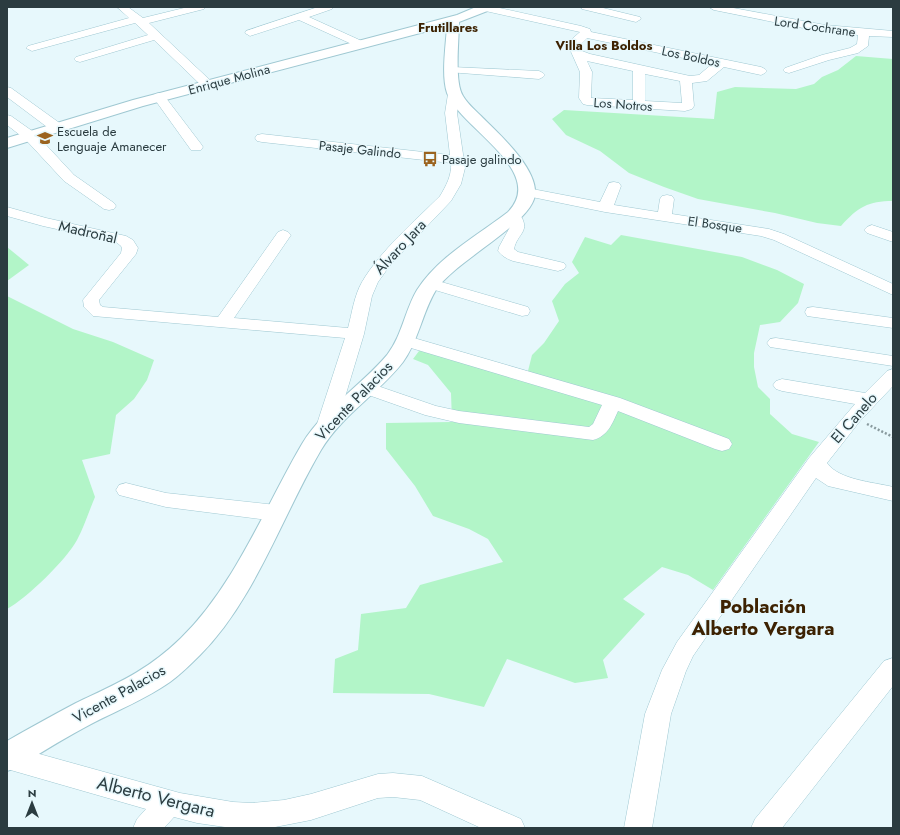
<svg xmlns="http://www.w3.org/2000/svg" width="900" height="835" font-family="Jost,sans-serif">
  <rect width="100%" height="100%" fill="#e7f8fc"/>
  <g fill="#b2f5c8">
    <path d="M856,56L893,59V201C868,201 858,207 841,226L817,223L775,213L698,199L664,187L629,173L600,151L566,135L552,119L564,110L714,119L717,92L735,87L796,89L814,84L822,77L838,70Z"/>
    <path d="M621,235L742,257L777,270L804,284L798,303L780,322L760,325L754,353V367L758,387L770,399V414L792,434L819,442L713,590L688,575L662,567L623,599L645,614L603,660L608,678L575,683L507,659L484,707L429,694L333,693L335,659L358,650L361,614L406,608L420,585L503,562L488,539L469,529L433,516L415,486L386,449V423L452,422L451,393L428,365L413,359L422,347L527,375L532,355L544,343L559,321L552,301L565,284L579,273L572,262L585,237L611,245Z"/>
    <path d="M7,247L29,265L7,281Z"/>
    <path d="M7,296L73,329L113,342L154,360L147,380L134,399L116,415L110,454L82,460L95,497C89,511 84,527 77,540C67,559 26,599 7,609Z"/>
  </g>
  <g fill="none" stroke-linecap="round" stroke-linejoin="round">
    <defs>
      <g id="minor">
        <path d="M117,7H128L143,18L188,7H205L204,9L149,23L212,82L214,85L212,88H204L154,40L80,62L76,61L74,59L76,57L148,35L135,23L32,51L26,48L28,46L129,18Z"/>
        <path d="M318,7H333L332,9L309,17L364,42L366,44L364,46H356L299,20L250,36L245,33L246,31Z"/>
        <path d="M481,7H495L581,26L590,29L591,32L761,67L765,69L767,71L765,73L761,75L724,67L707,81L692,83L694,106L692,109L685,111L587,105L583,104L579,98L580,72L568,45L572,39L580,32L481,10ZM587,38L712,64L699,75L690,76L590,54L582,51L580,45ZM587,61L633,71V100L591,98L592,72ZM645,74L680,81L682,103L645,101Z"/>
        <path d="M581,7H599L640,17L641,19L636,22L582,9Z"/>
        <path d="M709,7H728L825,25L893,31V37L869,36L868,46L858,53L829,60L789,73L785,72L783,70L785,68L822,55L850,48L857,44L858,35L803,28L714,10Z"/>
        <path d="M452,67L539,71L543,73L545,75L543,77L539,79L448,72L446,70L448,68Z"/>
        <path d="M7,87L11,88L61,124L62,127L61,130H51L7,97Z"/>
        <path d="M454,90L458,91L460,94L457,113L465,168L461,184L451,201L391,264L378,282L372,296L364,334L336,427L333,432L326,433L319,432L316,427L345,338L93,316L84,307L83,300L121,253L122,248L121,246L116,242L43,226L7,216V207L46,218L126,236L133,240L138,248L136,254L99,300L100,305L103,307L218,317L278,232L283,230L288,232L291,235L234,318L348,328C352,313 354,296 362,282C380,251 415,221 440,196C446,186 452,175 451,163L262,142L257,141L255,138L257,135L262,134L450,155L445,113L448,94L450,91Z"/>
        <path d="M159,93L163,94L201,144L203,147L201,150H191L153,97L155,94Z"/>
        <path d="M7,115L11,116L35,133L74,175L114,203L116,206L114,209L109,210L104,209L64,181L25,139L7,125Z"/>
        <path d="M614,182L619,183L621,186L614,205L658,212L660,199L662,196L667,195L672,196L674,199L672,214L769,229L784,234L893,284V295L774,240L761,236L605,212L527,196L522,195L520,192L522,189L527,188L600,202L609,183Z"/>
        <path d="M514,212L519,213C532,232 517,233 514,249L518,252L564,263L566,266L564,269L558,271L513,261C507,259 502,256 498,251L499,247L510,227L507,216L509,213Z"/>
        <path d="M872,225L893,232V242L867,233L864,230L867,227Z"/>
        <path d="M431,279L528,307L530,311L528,315L522,316L425,287L423,284L425,281Z"/>
        <path d="M813,307L893,318V328L807,316L805,312L807,308Z"/>
        <path d="M407,336L620,398L729,439L732,444L729,449L722,451L715,449L618,411C612,424 608,436 593,440L459,423L425,415L360,392L357,388L360,384L366,382L436,406L459,411L589,427L593,424L602,405L401,345L398,341L401,337Z"/>
        <path d="M776,338L893,356V366L770,347L767,343L770,339Z"/>
        <path d="M893,369V386L860,421L827,463C839,480 873,482 893,487V501L828,486L816,478L693,656L686,671L671,714L652,828H624L645,714L662,670L677,642L809,458L855,404L782,391L776,389L773,385L776,381L782,379L865,393L887,371Z"/>
        <path d="M126,483L166,493L276,505L283,508L287,513L283,518L276,521L166,507L119,495L116,490L119,485Z"/>
        <path d="M893,658V686L782,828H751L755,819L884,661Z"/>
        <path d="M7,745L180,793L233,802L252,803L284,800L311,794L378,774L393,773L422,776L521,819L525,828H481L420,800L393,797L378,798L311,820L270,828H232L197,823L174,817L164,828H133L137,819L146,809L7,769Z"/>
      </g>
      <path id="major" d="M476,7H492L490,10L459,22C459,40 454,82 463,96C467,103 474,109 480,115C497,132 538,168 535,195C531,224 456,260 436,290C422,313 419,340 403,362C378,394 342,415 321,450C282,516 255,600 200,655C190,665 181,674 170,682C146,699 118,710 91,724C66,737 42,752 18,767L7,771V741C30,728 53,715 76,703C118,683 147,671 181,638C234,587 265,507 302,444C323,409 361,386 387,355C402,336 405,310 417,290C439,256 477,236 508,212C548,171 459,127 447,93C441,75 446,45 447,26L143,106L7,148V138L133,100L457,15Z"/>
    </defs>
    <use href="#minor" stroke="#9fc8d2" stroke-width="1"/>
    <use href="#major" stroke="#9fc8d2" stroke-width="2"/>
    <path stroke="#899a9e" stroke-width="2.5" stroke-dasharray="2 2" stroke-linecap="butt" d="M867,424L893,437"/>
    <use href="#minor" fill="#fff" fill-rule="evenodd"/>
    <use href="#major" fill="#fff" fill-rule="evenodd"/>
  </g>
  <defs>
    <symbol id="school-bare" viewBox="-9 -9 18 18"><path d="M0-5L7-2L0 1L-7-2ZM-4 1L0 2.5L4 1V4Q0 6-4 4Z" fill="#9b631f" stroke="#e7f8fc" stroke-width="2.5" paint-order="stroke"/></symbol>
    <symbol id="bus-bare" viewBox="-9 -9 18 18"><path d="M-5-6H5V4H4V6H2V4H-2V6H-4V4H-5ZM-3.5-4V0h7V-4ZM-3.5 1.2v1.5H-2V1.2ZM2 1.2v1.5H3.5V1.2Z" fill="#9b631f" stroke="#e7f8fc" stroke-width="2.5" paint-order="stroke"/></symbol>
  </defs>
  <g fill-rule="evenodd">
    <use href="#school-bare" x="34" y="127" width="22" height="22"/>
    <use href="#bus-bare" x="419" y="148" width="22" height="22"/>
  </g>
  <g text-anchor="middle" stroke-width="3" stroke-linejoin="round" paint-order="stroke">
    <g font-size="13" fill="#2b3c40" stroke="#e7f8fc">
      <text transform="translate(815 26) rotate(8)" y="5">Lord Cochrane</text>
      <text transform="translate(691 56) rotate(12)" y="5">Los Boldos</text>
      <text transform="translate(229 79) rotate(-15)" y="5">Enrique Molina</text>
      <text transform="translate(623 104) rotate(4)" y="5">Los Notros</text>
      <text transform="translate(360 149) rotate(6)" y="5">Pasaje Galindo</text>
      <text transform="translate(715 224) rotate(8)" y="5">El Bosque</text>
    </g>
    <g font-size="13" font-weight="bold" fill="#3d2202" stroke="#e7f8fc">
      <text x="448" y="32">Frutillares</text>
      <text x="604" y="50">Villa Los Boldos</text>
    </g>
    <g font-size="13" fill="#2b3c40" stroke="#e7f8fc" text-anchor="start">
      <text x="57" y="136">Escuela de<tspan x="57" dy="15">Lenguaje Amanecer</tspan></text>
      <text x="442" y="164">Pasaje galindo</text>
    </g>
    <g font-size="15" fill="#2b3c40" stroke="#e7f8fc">
      <text transform="translate(88 232) rotate(13)" y="5">Madroñal</text>
      <text transform="translate(400 247) rotate(-47)" y="5">Álvaro Jara</text>
      <text transform="translate(354 401) rotate(-46)" y="5">Vicente Palacios</text>
      <text transform="translate(854 418) rotate(-49)" y="5">El Canelo</text>
      <text transform="translate(119 694) rotate(-29)" y="5">Vicente Palacios</text>
    </g>
    <g font-size="18" fill="#2b3c40" stroke="#e7f8fc">
      <text transform="translate(156 797) rotate(14)" y="6">Alberto Vergara</text>
    </g>
    <g font-size="19" font-weight="bold" fill="#3d2202" stroke="#e7f8fc">
      <text x="763" y="613">Población<tspan x="763" dy="22">Alberto Vergara</tspan></text>
    </g>
  </g>
  <rect width="900" height="835" fill="none" stroke="#2b3c40" stroke-width="16"/>
  <g transform="translate(32 803)" stroke="#e7f8fc" stroke-width="3" paint-order="stroke">
  <path d="M0-3L7 15L0 10L-7 15Z" fill="#2b3c40"/>
  <text y="-6" font-size="11" font-weight="bold" text-anchor="middle" fill="#2b3c40">N</text>
  </g>
</svg>
